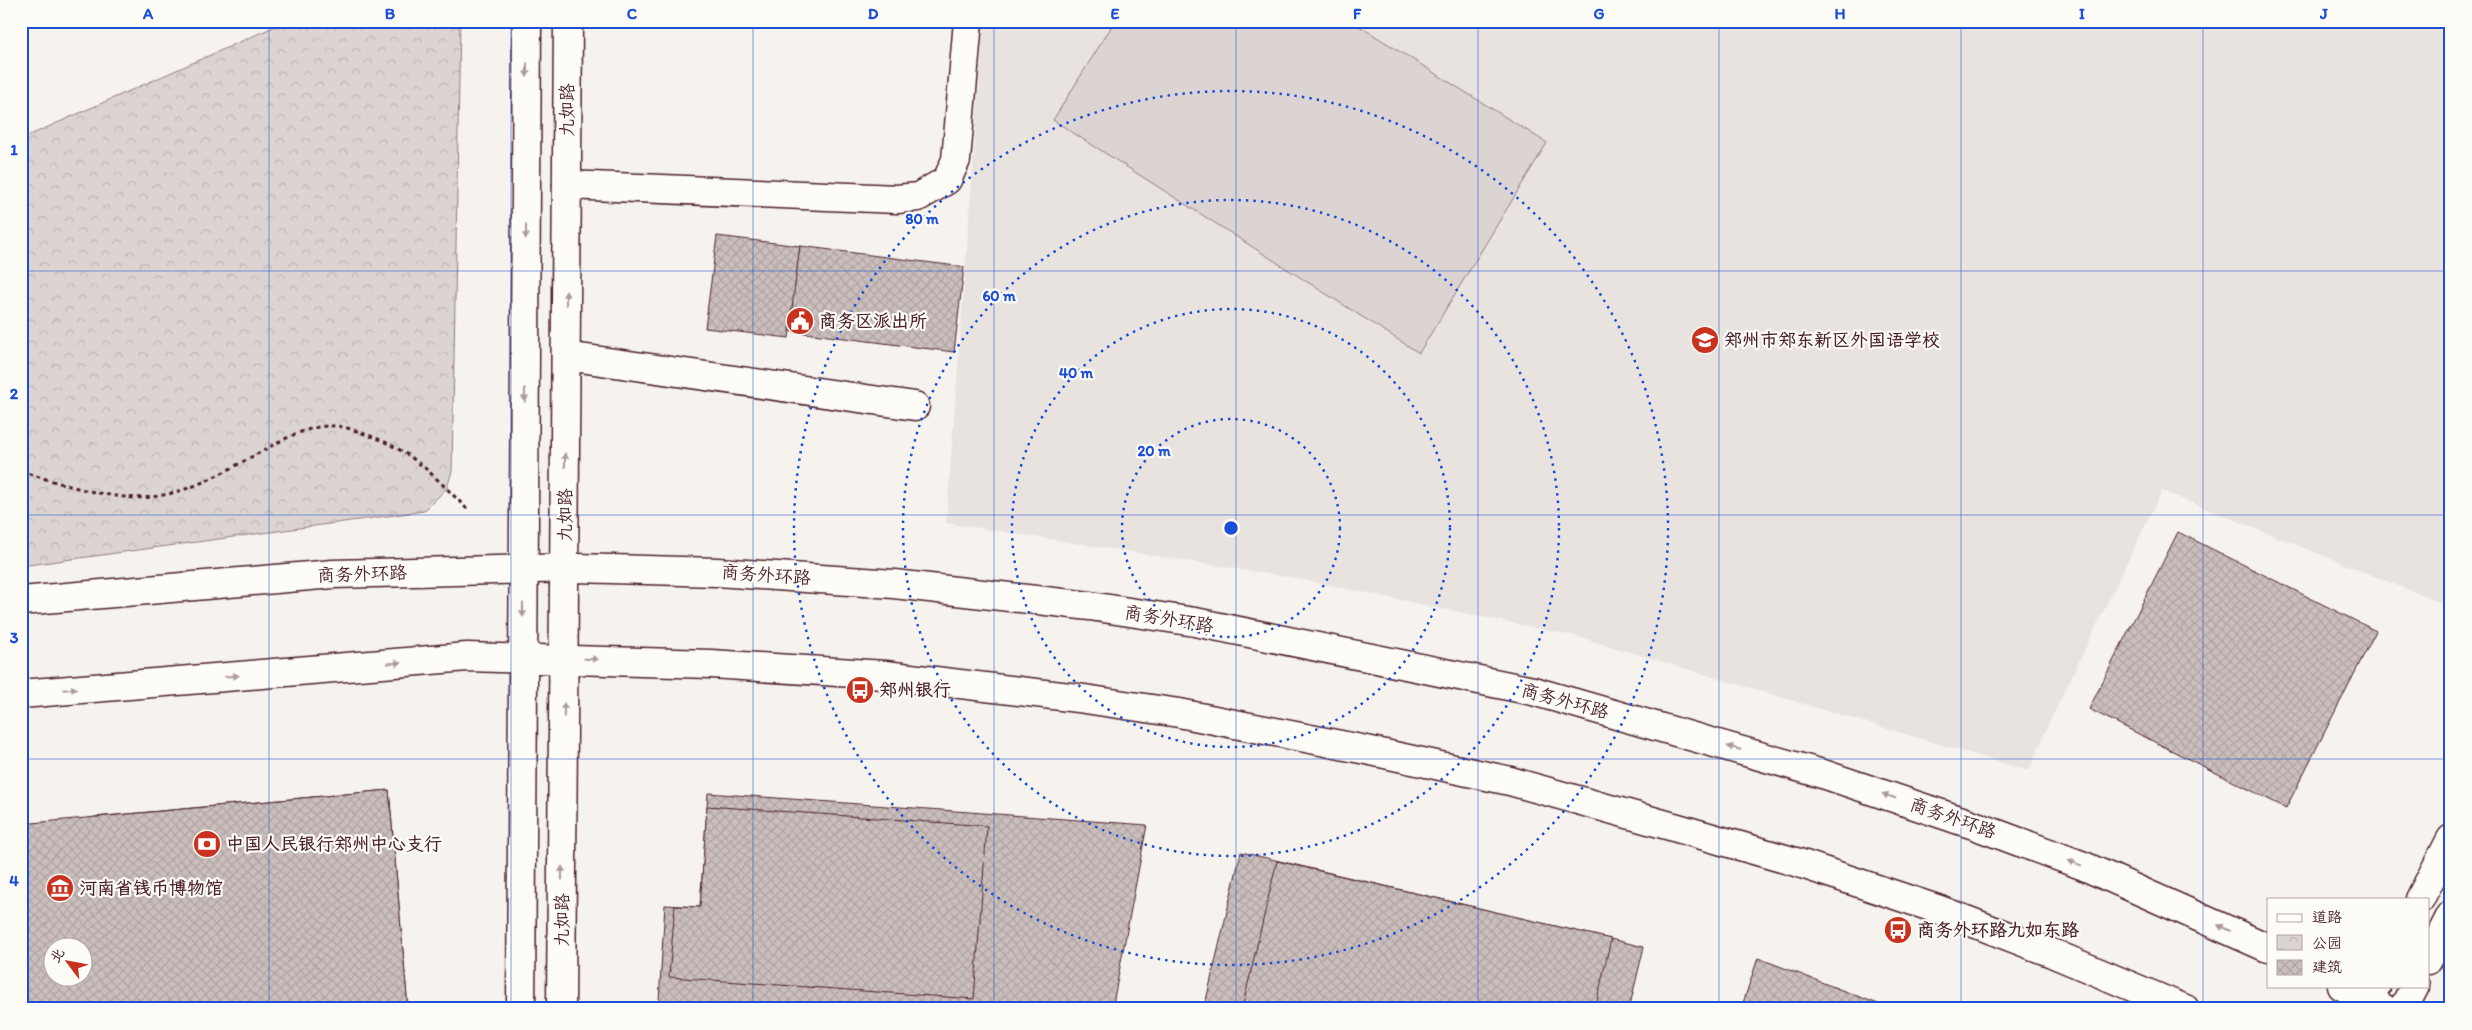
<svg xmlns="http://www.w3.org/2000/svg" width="2472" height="1030" font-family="Itim,'LXGW WenKai TC',sans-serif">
  <defs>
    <pattern id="park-crowns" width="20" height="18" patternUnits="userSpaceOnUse" patternTransform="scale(1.25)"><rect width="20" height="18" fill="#dcd4d2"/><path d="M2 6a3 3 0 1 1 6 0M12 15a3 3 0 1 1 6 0" fill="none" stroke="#beb6b4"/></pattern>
    <pattern id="building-cross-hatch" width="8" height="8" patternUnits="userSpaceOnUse" patternTransform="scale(1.25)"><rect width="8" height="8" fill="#cbbfbe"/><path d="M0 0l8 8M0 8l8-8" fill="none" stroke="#b0a4a3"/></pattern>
  </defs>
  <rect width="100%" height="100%" fill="#f6f3ef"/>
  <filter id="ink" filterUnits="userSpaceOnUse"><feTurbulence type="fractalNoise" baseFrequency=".02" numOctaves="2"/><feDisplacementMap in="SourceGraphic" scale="10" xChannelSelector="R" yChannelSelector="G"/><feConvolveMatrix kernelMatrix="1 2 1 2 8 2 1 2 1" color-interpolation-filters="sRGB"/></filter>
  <g filter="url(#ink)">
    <path fill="#e9e3e0" d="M984,21H2451V607L2162,491L2050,721L2029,771L1579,637L1294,578L946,523Z"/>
    <path fill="url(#park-crowns)" stroke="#937a7e" d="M287,21H460L452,471L447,488L424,511L21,566V139Z"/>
    <path fill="#dcd4d2" stroke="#937a7e" d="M1115,21H1351L1547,143L1419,353L1053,120Z"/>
    <g fill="url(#building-cross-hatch)" stroke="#4a1f2b" fill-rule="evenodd">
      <path d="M717,236L800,246L789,338L705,328Z"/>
      <path d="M800,246L964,267L954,352L789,331Z"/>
      <path d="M2178,532L2376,631L2286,808L2089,709Z"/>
      <path d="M389,790L408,1009H199L195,902L109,910L94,817Z"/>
      <path d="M389,790L408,1009H21V824ZM52,948H82V978H52Z"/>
      <path d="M708,793L1147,825L1112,1009H778L659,1001L665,905L700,907Z"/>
      <path d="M707,806L987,826L974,999L669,977L675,906L700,907Z"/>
      <path d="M1241,852L1644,947L1629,1009H1204Z"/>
      <path d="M1277,861L1611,939L1595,1009H1242Z"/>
      <path d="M1758,958L1886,1007L1892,1009H1741Z"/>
    </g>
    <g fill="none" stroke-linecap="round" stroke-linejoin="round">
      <defs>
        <g id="minor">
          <path d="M567,185L897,199L918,197L947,180L956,160L968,21"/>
          <path d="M566,356L915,406"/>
          <path d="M21,601L333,574L576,568L717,572L894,584L1090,606L1195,622L1533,691L1826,775L1971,824L2084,866L2268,948"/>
          <path d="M21,694L467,657L711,664L885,675L1078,698L1179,713L1371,751L1510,781L1681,829L1799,863L1940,910L2052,953L2185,1009"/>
          <path d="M2342,986L2385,1009"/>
          <path d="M521,1009L527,21"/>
          <path d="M561,1009L568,21"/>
        </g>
        <g id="major">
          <path d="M2420,899L2451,839"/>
          <path d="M2428,960L2451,915"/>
          <path d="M2364,1009L2376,986"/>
          <path d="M2403,1009L2415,986"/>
        </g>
      </defs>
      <use href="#minor" stroke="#4a1f2b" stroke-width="31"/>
      <use href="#major" stroke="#4a1f2b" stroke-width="31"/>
      <path stroke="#4a1f2b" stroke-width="3" stroke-dasharray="4 4" stroke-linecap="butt" d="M21,471C58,483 121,504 158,496C194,490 224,472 255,455C277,443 303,427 328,426C339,425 352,429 362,433C411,449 432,474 467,509"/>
      <use href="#minor" stroke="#fdfcf7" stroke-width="28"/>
      <use href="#major" stroke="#fdfcf7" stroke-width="28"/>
    </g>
    <defs><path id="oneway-solid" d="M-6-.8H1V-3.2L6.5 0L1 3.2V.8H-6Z" transform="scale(1.25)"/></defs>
    <g fill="#ac999b">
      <use href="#oneway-solid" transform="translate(527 70) rotate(90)"/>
      <use href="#oneway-solid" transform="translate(526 232) rotate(90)"/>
      <use href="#oneway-solid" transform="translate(566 298) rotate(-90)"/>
      <use href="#oneway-solid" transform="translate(525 395) rotate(90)"/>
      <use href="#oneway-solid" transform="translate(565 460) rotate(-90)"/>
      <use href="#oneway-solid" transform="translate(523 610) rotate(90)"/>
      <use href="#oneway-solid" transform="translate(591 659) rotate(2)"/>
      <use href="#oneway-solid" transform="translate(394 663) rotate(-4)"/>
      <use href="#oneway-solid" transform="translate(232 676) rotate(-5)"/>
      <use href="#oneway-solid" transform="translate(70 689) rotate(-5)"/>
      <use href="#oneway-solid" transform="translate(564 710) rotate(-89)"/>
      <use href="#oneway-solid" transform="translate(1734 748) rotate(-164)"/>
      <use href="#oneway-solid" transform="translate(1889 796) rotate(-161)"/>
      <use href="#oneway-solid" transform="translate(2075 863) rotate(-160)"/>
      <use href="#oneway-solid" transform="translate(562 873) rotate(-90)"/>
      <use href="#oneway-solid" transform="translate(2224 928) rotate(-155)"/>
    </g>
  </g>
  <path fill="none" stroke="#1d4ed8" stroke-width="1" stroke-opacity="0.55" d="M269,21V1009M511,21V1009M753,21V1009M994,21V1009M1236,21V1009M1478,21V1009M1719,21V1009M1961,21V1009M2203,21V1009M21,271H2451M21,515H2451M21,759H2451"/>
  <g fill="none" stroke="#1d4ed8" stroke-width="2.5" stroke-dasharray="2.5 5">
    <circle cx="1231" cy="528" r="109"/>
    <circle cx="1231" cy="528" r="219"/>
    <circle cx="1231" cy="528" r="328"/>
    <circle cx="1231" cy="528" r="437"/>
  </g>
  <defs>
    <symbol id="civic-disc" viewBox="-11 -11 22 22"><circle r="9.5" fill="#c8321e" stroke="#fdfcf7"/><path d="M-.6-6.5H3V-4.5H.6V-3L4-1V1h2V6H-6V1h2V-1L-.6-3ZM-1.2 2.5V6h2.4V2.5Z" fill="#fff"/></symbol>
    <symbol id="school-disc" viewBox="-11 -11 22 22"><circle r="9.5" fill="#c8321e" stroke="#fdfcf7"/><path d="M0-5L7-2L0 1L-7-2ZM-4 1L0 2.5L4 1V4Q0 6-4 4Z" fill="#fff"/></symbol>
    <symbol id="bus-disc" viewBox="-11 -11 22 22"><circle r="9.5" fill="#c8321e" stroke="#fdfcf7"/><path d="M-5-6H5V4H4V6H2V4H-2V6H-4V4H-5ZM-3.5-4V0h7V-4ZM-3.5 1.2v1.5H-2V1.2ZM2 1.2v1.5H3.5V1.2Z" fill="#fff"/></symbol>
    <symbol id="bank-disc" viewBox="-11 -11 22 22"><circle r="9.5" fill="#c8321e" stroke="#fdfcf7"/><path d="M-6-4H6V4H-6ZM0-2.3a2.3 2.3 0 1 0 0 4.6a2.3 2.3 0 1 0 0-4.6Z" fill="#fff"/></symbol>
    <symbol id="museum-disc" viewBox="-11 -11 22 22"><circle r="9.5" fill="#c8321e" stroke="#fdfcf7"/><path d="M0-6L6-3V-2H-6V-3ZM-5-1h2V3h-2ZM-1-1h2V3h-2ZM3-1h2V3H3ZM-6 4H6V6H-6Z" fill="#fff"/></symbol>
  </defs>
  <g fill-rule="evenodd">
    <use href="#civic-disc" x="784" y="305" width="32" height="32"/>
    <use href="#school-disc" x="1689" y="324" width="32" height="32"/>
    <use href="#bus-disc" x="844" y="674" width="32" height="32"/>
    <use href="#bank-disc" x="191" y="828" width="32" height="32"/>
    <use href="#museum-disc" x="44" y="872" width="32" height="32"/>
    <use href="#bus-disc" x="1882" y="914" width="32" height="32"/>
  </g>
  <g text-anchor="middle" stroke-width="4.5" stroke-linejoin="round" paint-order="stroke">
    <g font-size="18" fill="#4a1f2b" stroke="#fdfcf7">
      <text transform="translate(567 110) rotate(-90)" y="6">九如路</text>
      <text transform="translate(565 515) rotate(-90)" y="6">九如路</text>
      <text transform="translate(362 574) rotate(-2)" y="6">商务外环路</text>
      <text transform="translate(766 575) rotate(4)" y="6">商务外环路</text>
      <text transform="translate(1169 619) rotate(9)" y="6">商务外环路</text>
      <text transform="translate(1565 701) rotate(15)" y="6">商务外环路</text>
      <text transform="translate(1953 818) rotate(19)" y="6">商务外环路</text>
      <text transform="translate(562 920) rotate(-90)" y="6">九如路</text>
    </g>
    <g font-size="18" font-weight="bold" fill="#4a1f2b" stroke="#fdfcf7" text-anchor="start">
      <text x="819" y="327">商务区派出所</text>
      <text x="1724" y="346">郑州市郑东新区外国语学校</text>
      <text x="879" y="696">郑州银行</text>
      <text x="226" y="850">中国人民银行郑州中心支行</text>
      <text x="79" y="894">河南省钱币博物馆</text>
      <text x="1917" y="936">商务外环路九如东路</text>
    </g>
  </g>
  <circle cx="1231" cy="528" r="8" fill="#1d4ed8" stroke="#fdfcf7" stroke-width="2.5"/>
  <g font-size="15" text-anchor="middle" font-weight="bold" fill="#1d4ed8" stroke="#fdfcf7" stroke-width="4.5" stroke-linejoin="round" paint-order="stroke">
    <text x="922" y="224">80 m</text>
    <text x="999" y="301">60 m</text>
    <text x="1076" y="378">40 m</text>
    <text x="1154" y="456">20 m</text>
  </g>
  <rect width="2472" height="1030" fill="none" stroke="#fdfcf7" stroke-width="55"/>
  <rect x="2267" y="898" width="162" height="90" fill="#fdfcf7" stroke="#b5a4a5"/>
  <rect x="2277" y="914" width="25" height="8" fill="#fdfcf7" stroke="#b5a4a5"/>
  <text x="2312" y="922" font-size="15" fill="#4a1f2b">道路</text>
  <rect x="2277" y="935" width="25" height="15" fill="url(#park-crowns)" stroke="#b5a4a5"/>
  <text x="2312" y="948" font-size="15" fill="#4a1f2b">公园</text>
  <rect x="2277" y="960" width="25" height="15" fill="url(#building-cross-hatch)" stroke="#b5a4a5"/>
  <text x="2312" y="972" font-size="15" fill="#4a1f2b">建筑</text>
  <g transform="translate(68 962) rotate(302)"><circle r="24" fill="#fdfcf7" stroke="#b5a4a5"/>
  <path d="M0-4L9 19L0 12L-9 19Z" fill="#c8321e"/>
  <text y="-8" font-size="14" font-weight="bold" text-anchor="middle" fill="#4a1f2b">北</text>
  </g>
  <rect x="28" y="28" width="2416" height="974" fill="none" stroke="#1d4ed8" stroke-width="2"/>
  <g font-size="16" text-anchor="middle" font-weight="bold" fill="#1d4ed8">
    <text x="148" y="19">A</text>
    <text x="390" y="19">B</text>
    <text x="632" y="19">C</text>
    <text x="873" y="19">D</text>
    <text x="1115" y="19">E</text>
    <text x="1357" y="19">F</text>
    <text x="1599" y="19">G</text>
    <text x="1840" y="19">H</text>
    <text x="2082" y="19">I</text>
    <text x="2324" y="19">J</text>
    <text x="14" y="155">1</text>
    <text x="14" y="399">2</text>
    <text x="14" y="643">3</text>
    <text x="14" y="886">4</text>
  </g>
</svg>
